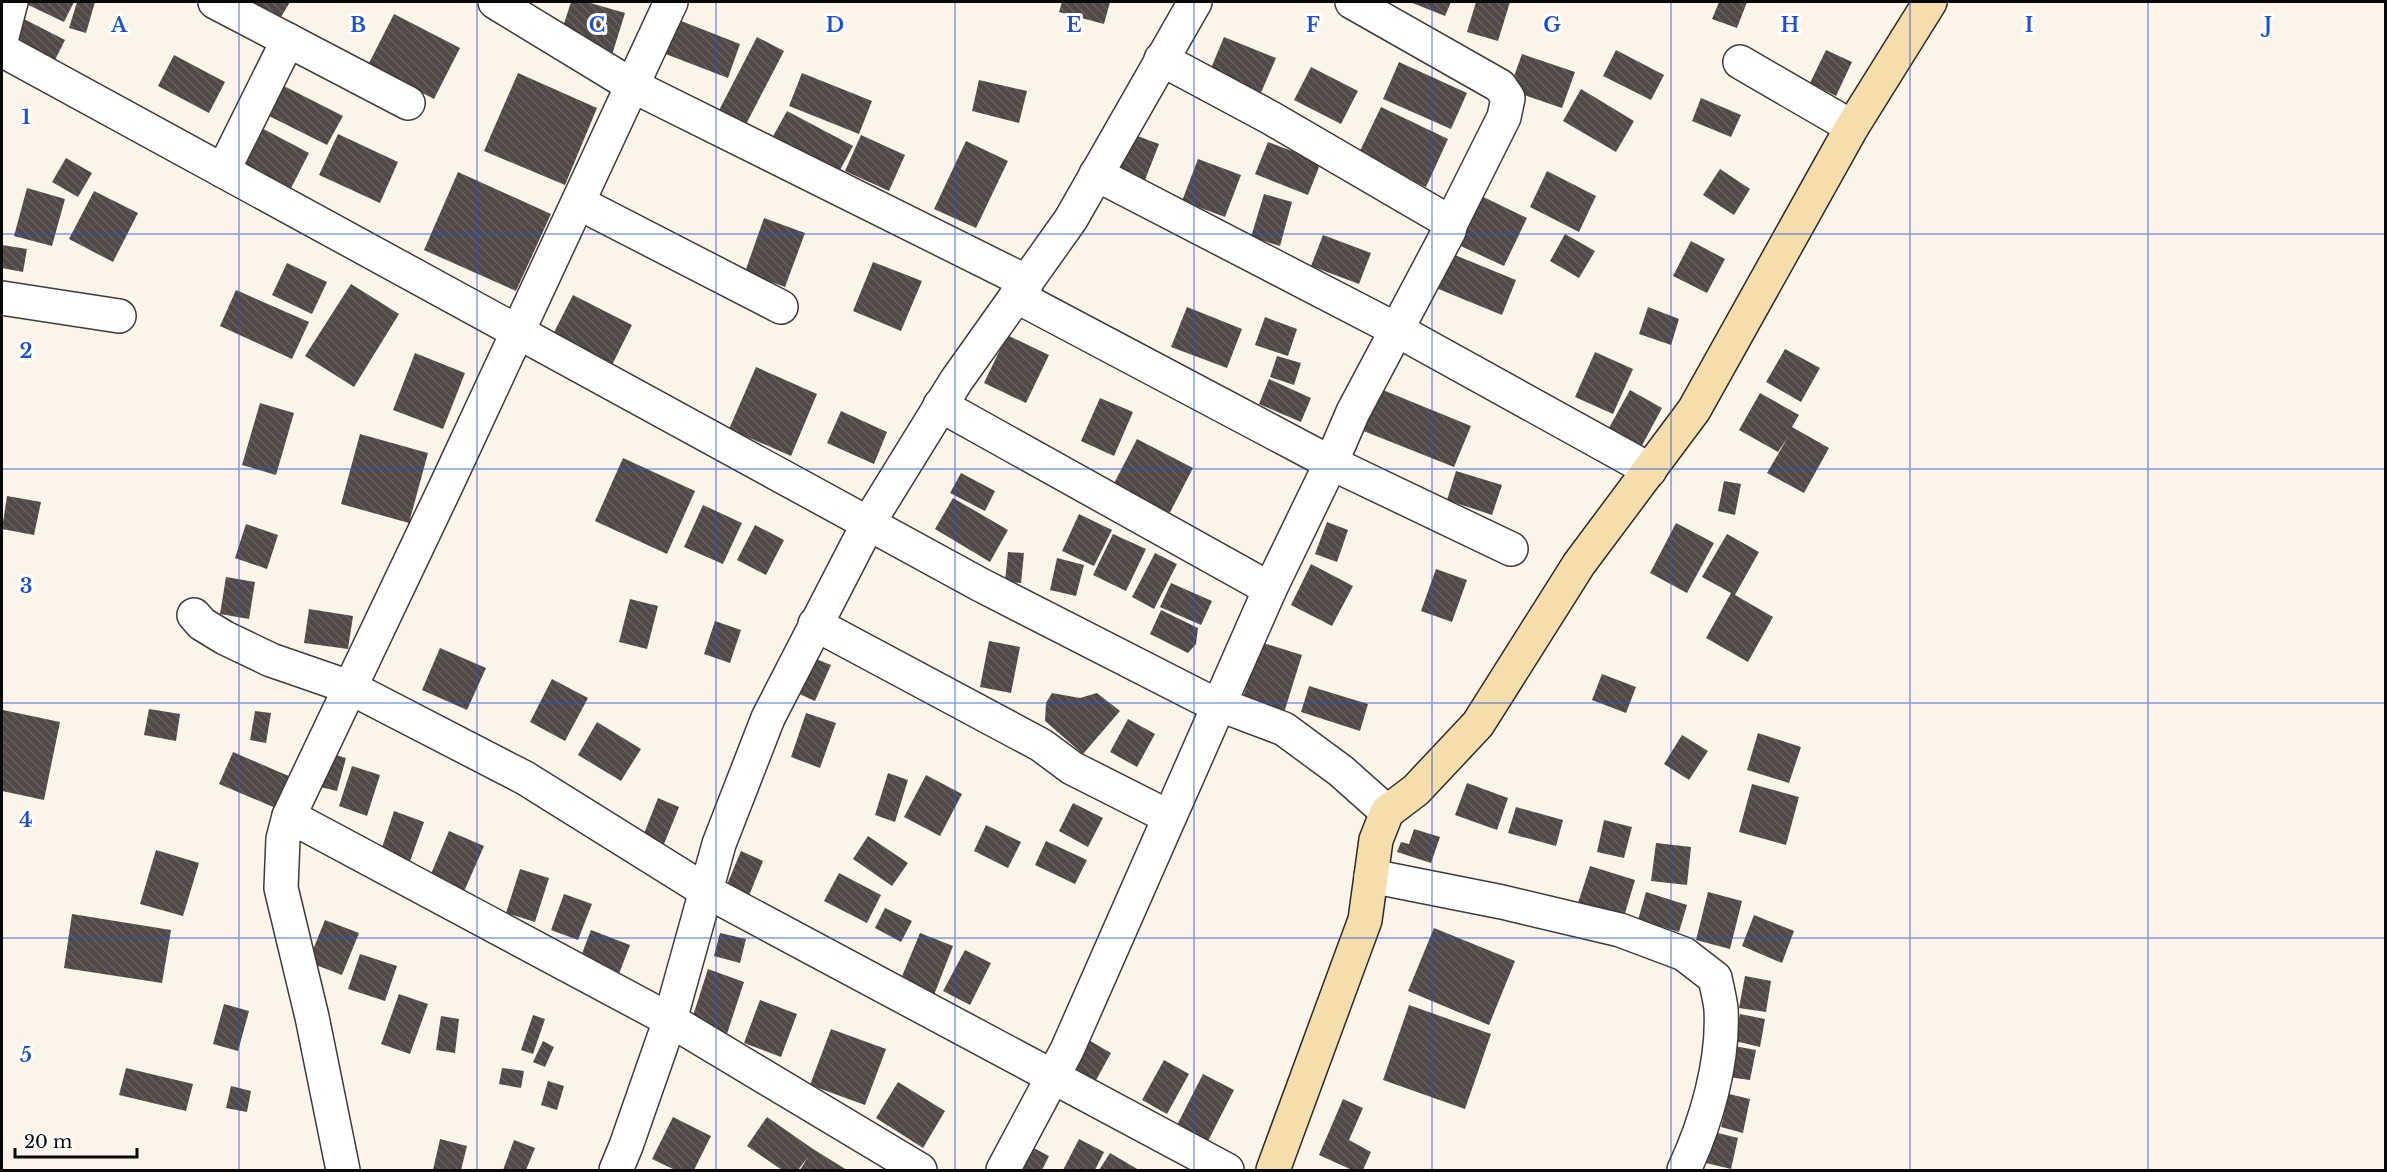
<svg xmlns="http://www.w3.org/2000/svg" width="2387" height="1172" font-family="'Libre Baskerville',serif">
  <defs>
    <pattern id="building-back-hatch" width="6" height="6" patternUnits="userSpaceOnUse" patternTransform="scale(1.5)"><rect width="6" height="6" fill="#514947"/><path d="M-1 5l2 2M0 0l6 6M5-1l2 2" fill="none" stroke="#655f5d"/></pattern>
  </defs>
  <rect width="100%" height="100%" fill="#fcf4e9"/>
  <g fill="url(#building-back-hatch)">
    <path d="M22,2H74L64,22Z"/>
    <path d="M77,2H95L86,33L69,28Z"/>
    <path d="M232,2H290L275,27Z"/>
    <path d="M571,2H587L625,13L612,55L559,39Z"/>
    <path d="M1062,2H1110L1104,24L1059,12Z"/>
    <path d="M1410,2H1451L1445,16Z"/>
    <path d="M1476,2H1510L1498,41L1467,32Z"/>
    <path d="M1719,2H1747L1737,28L1712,19Z"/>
    <path d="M394,14L460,48L434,99L368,65Z"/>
    <path d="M24,19L65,40L50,70L9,50Z"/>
    <path d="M676,19L740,44L728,78L663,53Z"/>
    <path d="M757,37L784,51L742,132L715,118Z"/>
    <path d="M1224,37L1276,58L1260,95L1209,73Z"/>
    <path d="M1616,50L1664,75L1651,100L1603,76Z"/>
    <path d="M1826,50L1852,62L1836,96L1810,83Z"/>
    <path d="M1522,54L1575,72L1562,108L1509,90Z"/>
    <path d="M174,55L225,82L209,113L158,86Z"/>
    <path d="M1399,62L1467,93L1451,129L1383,99Z"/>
    <path d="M1311,67L1358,91L1341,124L1294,100Z"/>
    <path d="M518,73L597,108L565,185L484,151Z"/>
    <path d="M802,73L872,101L859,134L789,106Z"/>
    <path d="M979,80L1027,91L1019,123L972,111Z"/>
    <path d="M274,81L343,116L327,145L259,111Z"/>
    <path d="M1581,89L1634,121L1616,152L1563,121Z"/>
    <path d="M1701,98L1741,115L1731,137L1692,121Z"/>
    <path d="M1381,107L1448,139L1426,187L1358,155Z"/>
    <path d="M787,111L853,146L833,183L767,147Z"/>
    <path d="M254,124L309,153L286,198L231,169Z"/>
    <path d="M338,134L398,162L380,203L319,175Z"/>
    <path d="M1132,134L1159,144L1145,180L1118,170Z"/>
    <path d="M861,135L905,155L889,191L845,171Z"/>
    <path d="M966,141L1008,161L976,228L934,209Z"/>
    <path d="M1268,142L1321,162L1308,195L1255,174Z"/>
    <path d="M66,158L92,173L78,197L52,182Z"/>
    <path d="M1198,159L1241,175L1225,217L1182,201Z"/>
    <path d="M1720,169L1750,189L1734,215L1703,195Z"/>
    <path d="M1547,171L1596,196L1579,232L1530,207Z"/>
    <path d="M458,172L551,214L516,291L424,250Z"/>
    <path d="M27,188L65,199L52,246L14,236Z"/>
    <path d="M94,191L138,213L113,262L69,239Z"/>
    <path d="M1475,193L1527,218L1504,266L1452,242Z"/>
    <path d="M1264,194L1292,202L1280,246L1251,237Z"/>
    <path d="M764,218L805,233L785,287L745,272Z"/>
    <path d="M1565,234L1595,251L1579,278L1550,261Z"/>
    <path d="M1323,235L1371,253L1359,284L1311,266Z"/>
    <path d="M1691,241L1725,259L1707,293L1673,276Z"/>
    <path d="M2,245L27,249L23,272L2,268Z"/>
    <path d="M1445,251L1516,280L1502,315L1431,286Z"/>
    <path d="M873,262L922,281L901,331L853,311Z"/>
    <path d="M287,263L327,282L312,314L272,295Z"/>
    <path d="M351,284L399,314L354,387L305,356Z"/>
    <path d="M236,290L309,322L292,359L220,326Z"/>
    <path d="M573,295L632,325L609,371L550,340Z"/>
    <path d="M1187,307L1242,329L1227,368L1171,347Z"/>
    <path d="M1648,307L1679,319L1671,345L1639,334Z"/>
    <path d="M1265,317L1297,329L1288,356L1255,345Z"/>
    <path d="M1007,335L1049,355L1026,403L984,383Z"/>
    <path d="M1785,349L1820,368L1801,402L1766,382Z"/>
    <path d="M1595,352L1633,369L1613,414L1575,397Z"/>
    <path d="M415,353L465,373L443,429L393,410Z"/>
    <path d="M1277,356L1301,363L1294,385L1270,377Z"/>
    <path d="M756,367L817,394L791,456L729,429Z"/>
    <path d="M1269,379L1311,398L1301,422L1259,404Z"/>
    <path d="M1378,388L1471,426L1454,467L1361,430Z"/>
    <path d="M1630,390L1662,408L1638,453L1605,435Z"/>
    <path d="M1760,393L1799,415L1792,427L1829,448L1804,493L1767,473L1788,437L1778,452L1739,430Z"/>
    <path d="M1100,398L1133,412L1114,456L1081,441Z"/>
    <path d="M260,403L294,413L276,475L242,465Z"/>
    <path d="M841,411L887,432L874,464L827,443Z"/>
    <path d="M360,434L428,453L409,523L341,504Z"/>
    <path d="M1137,439L1193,468L1164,524L1108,495Z"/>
    <path d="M623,458L695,491L667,554L595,521Z"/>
    <path d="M1456,471L1502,485L1492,515L1447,500Z"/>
    <path d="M961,473L995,491L985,511L950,493Z"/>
    <path d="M1724,481L1741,484L1735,515L1718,511Z"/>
    <path d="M7,496L41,502L34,535L2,529Z"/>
    <path d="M953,498L1008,530L990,562L935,529Z"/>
    <path d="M703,505L742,523L723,564L684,547Z"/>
    <path d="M1079,514L1112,530L1094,566L1062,551Z"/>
    <path d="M1327,522L1348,530L1337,562L1315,554Z"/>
    <path d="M1676,523L1714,543L1687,593L1650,573Z"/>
    <path d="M246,524L278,535L267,569L235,558Z"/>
    <path d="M755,525L784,540L766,575L737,560Z"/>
    <path d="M1113,534L1146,549L1126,591L1093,575Z"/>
    <path d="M1727,534L1759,552L1735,595L1773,617L1748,662L1706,638L1731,593L1702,577Z"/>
    <path d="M1008,552L1024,553L1021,583L1005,581Z"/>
    <path d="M1155,553L1177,564L1154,609L1132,597Z"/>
    <path d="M1057,558L1084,565L1076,596L1050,590Z"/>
    <path d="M1311,564L1353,586L1332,626L1291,605Z"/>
    <path d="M1436,569L1467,580L1452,622L1421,611Z"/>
    <path d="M226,577L255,582L249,619L220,614Z"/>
    <path d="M1171,583L1212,601L1201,625L1160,607Z"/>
    <path d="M630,599L658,606L647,649L619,642Z"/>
    <path d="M309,609L353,616L348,649L304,643Z"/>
    <path d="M1161,610L1198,628L1196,644L1188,653L1150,634Z"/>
    <path d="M715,621L741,630L730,663L704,654Z"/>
    <path d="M989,641L1020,647L1011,693L980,687Z"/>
    <path d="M1260,642L1302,655L1283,716L1241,704Z"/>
    <path d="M440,648L486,668L467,710L422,690Z"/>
    <path d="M804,654L831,665L815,701L788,689Z"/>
    <path d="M1602,674L1636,687L1626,713L1592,700Z"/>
    <path d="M552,679L588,698L565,741L530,722Z"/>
    <path d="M1309,686L1368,704L1360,731L1301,712Z"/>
    <path d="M1052,693L1080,698L1097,693L1120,711L1083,754L1045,721L1046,703Z"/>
    <path d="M149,709L180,714L176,741L144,735Z"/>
    <path d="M3,710L60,722L44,800L2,791Z"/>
    <path d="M255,711L271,713L266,743L250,740Z"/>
    <path d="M806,713L836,723L820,768L791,757Z"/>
    <path d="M1128,719L1155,734L1137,767L1110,752Z"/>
    <path d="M597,722L641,749L621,781L578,755Z"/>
    <path d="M1758,733L1801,747L1789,783L1747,770Z"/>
    <path d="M1682,735L1708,751L1689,780L1664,764Z"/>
    <path d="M233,752L291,777L278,809L219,784Z"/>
    <path d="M325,752L346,758L337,791L316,786Z"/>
    <path d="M352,766L380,775L367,816L339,806Z"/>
    <path d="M888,773L908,780L895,822L875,815Z"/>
    <path d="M926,775L962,794L940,836L904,817Z"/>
    <path d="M1467,783L1508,798L1497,830L1455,815Z"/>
    <path d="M1752,784L1799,797L1786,845L1739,832Z"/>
    <path d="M658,798L679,807L664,844L643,836Z"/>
    <path d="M1073,803L1103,818L1088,847L1059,831Z"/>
    <path d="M1516,807L1563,820L1556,846L1508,833Z"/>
    <path d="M394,811L424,822L407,870L378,860Z"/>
    <path d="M1604,820L1632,827L1624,858L1597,852Z"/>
    <path d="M986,825L1021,842L1008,868L974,851Z"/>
    <path d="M1414,829L1440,837L1431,863L1397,852L1401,842L1409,844Z"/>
    <path d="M449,831L484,846L462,896L428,881Z"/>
    <path d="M868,836L908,863L892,886L853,859Z"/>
    <path d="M1046,841L1087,860L1075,884L1035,865Z"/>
    <path d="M1656,843L1691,847L1687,885L1651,881Z"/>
    <path d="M156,850L199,863L183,916L140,904Z"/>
    <path d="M741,851L763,861L746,903L723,894Z"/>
    <path d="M1590,866L1635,880L1623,920L1577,906Z"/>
    <path d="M520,869L549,878L535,922L506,913Z"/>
    <path d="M839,873L881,895L867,923L824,901Z"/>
    <path d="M1646,892L1687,905L1679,932L1638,920Z"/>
    <path d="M1708,892L1742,901L1730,949L1696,940Z"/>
    <path d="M564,894L592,904L578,940L551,930Z"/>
    <path d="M885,908L912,921L901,942L875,928Z"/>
    <path d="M72,914L171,930L162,983L64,968Z"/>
    <path d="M1754,915L1794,931L1782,963L1742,946Z"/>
    <path d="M325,920L359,933L342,975L308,962Z"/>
    <path d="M1434,928L1515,961L1489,1025L1408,991Z"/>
    <path d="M591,930L630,945L617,979L578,964Z"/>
    <path d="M720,933L746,939L740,963L714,956Z"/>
    <path d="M920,933L953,946L934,995L900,981Z"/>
    <path d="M965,950L991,963L970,1005L943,991Z"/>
    <path d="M360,954L397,966L385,1001L348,989Z"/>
    <path d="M708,969L744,982L726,1037L690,1025Z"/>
    <path d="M1745,976L1771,981L1766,1012L1739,1008Z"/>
    <path d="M399,994L428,1004L410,1054L381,1044Z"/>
    <path d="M760,1000L797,1014L781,1057L744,1043Z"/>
    <path d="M224,1004L249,1011L238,1051L213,1044Z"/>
    <path d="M1409,1005L1491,1034L1465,1109L1383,1080Z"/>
    <path d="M1740,1014L1765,1019L1760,1047L1735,1041Z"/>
    <path d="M533,1015L545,1019L533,1054L521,1050Z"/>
    <path d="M441,1016L459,1019L455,1053L436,1050Z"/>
    <path d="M831,1029L886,1049L865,1105L810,1085Z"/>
    <path d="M1080,1035L1111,1053L1095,1082L1063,1064Z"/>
    <path d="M543,1041L554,1047L545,1067L533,1062Z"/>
    <path d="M1734,1046L1756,1050L1750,1080L1728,1077Z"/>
    <path d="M1164,1060L1189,1074L1167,1114L1142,1100Z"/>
    <path d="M126,1068L193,1084L186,1111L119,1095Z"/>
    <path d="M502,1068L524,1071L521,1088L499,1084Z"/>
    <path d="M1203,1074L1234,1090L1207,1143L1176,1127Z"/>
    <path d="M548,1081L564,1086L557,1110L541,1105Z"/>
    <path d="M898,1082L945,1111L923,1148L876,1118Z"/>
    <path d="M231,1086L251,1091L247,1112L226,1108Z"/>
    <path d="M1729,1094L1750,1099L1743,1133L1721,1127Z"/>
    <path d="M1343,1099L1363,1108L1349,1140L1371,1152L1363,1170H1352L1319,1155Z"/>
    <path d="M673,1117L711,1136L694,1170H675L652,1159Z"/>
    <path d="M767,1117L813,1149L847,1170H800L808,1157L798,1170H782L747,1146Z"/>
    <path d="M1714,1132L1738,1138L1731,1169L1706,1163Z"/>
    <path d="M440,1139L467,1146L461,1170H433Z"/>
    <path d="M1079,1139L1104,1152L1095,1170H1063Z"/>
    <path d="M514,1140L535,1148L526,1170H503Z"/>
    <path d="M1028,1145L1049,1156L1042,1170H1016Z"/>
    <path d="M1110,1153L1139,1170H1099Z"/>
  </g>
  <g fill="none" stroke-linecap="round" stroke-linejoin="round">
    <defs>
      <g id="street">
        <path d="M215,2L408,103"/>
        <path d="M495,2L633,86L1027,282"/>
        <path d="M2,37L11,2"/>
        <path d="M2,50L979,584L1202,698L1284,729L1341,771L1387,812"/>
        <path d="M1161,59L1271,118L1451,223"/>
        <path d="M1740,62L1852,127"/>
        <path d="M223,171L288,40"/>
        <path d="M1096,174L1397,330L1650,470"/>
        <path d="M579,203L781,307"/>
        <path d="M1016,296L1331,463L1511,549"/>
        <path d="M2,298L119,316"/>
        <path d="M940,405L1270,589"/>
        <path d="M194,615L202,624L225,638L271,660L349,687L525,778L706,891L1227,1170"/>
        <path d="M815,624L1041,745L1072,768L1169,817"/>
        <path d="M289,816L670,1020L920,1170"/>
        <path d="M1371,876L1502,902L1620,930L1684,954L1715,978C1717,988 1720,999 1721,1009C1724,1062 1706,1123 1684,1170"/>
        <path d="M343,1170L312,1017L281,888L283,839L289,816L446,486L671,2"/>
        <path d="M616,1170L626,1146L670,1020L719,844L768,718L869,522L956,381L1071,219L1195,2"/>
        <path d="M1003,1170L1067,1050L1270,589L1331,463L1353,412L1449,231L1451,223L1504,117L1508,98L1500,86L1352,2"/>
      </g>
      <path id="secondary" d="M1273,1170L1365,920L1376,840L1387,812L1416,790L1478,724L1579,564L1694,410L1852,127L1930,2"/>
    </defs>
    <use href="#street" stroke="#3c3c3c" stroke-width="36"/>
    <use href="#secondary" stroke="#2b2b2b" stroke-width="36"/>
    <use href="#street" stroke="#fff" stroke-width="33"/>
    <use href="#secondary" stroke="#f5deab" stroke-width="33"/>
  </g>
  <path fill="none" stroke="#1d4ed8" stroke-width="1.5" stroke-opacity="0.55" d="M239,2V1170M477,2V1170M716,2V1170M955,2V1170M1194,2V1170M1432,2V1170M1671,2V1170M1910,2V1170M2148,2V1170M2,234H2386M2,469H2386M2,703H2386M2,938H2386"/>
  <g font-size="20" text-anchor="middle" font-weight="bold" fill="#1d4ed8" stroke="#fff" stroke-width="6" stroke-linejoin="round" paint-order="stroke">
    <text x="119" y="32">A</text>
    <text x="358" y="32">B</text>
    <text x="597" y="32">C</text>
    <text x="835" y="32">D</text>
    <text x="1074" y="32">E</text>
    <text x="1313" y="32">F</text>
    <text x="1552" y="32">G</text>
    <text x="1790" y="32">H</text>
    <text x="2029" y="32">I</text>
    <text x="2268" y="32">J</text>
    <text x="26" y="124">1</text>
    <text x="26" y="358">2</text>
    <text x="26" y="593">3</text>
    <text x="26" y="827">4</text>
    <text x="26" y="1062">5</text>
  </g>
  <rect width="2387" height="1172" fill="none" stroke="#090909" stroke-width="6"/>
  <path d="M15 1148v9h122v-9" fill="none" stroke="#090909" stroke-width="3"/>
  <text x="24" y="1148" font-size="18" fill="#090909" stroke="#ffffff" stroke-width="4.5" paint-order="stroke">20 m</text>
</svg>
